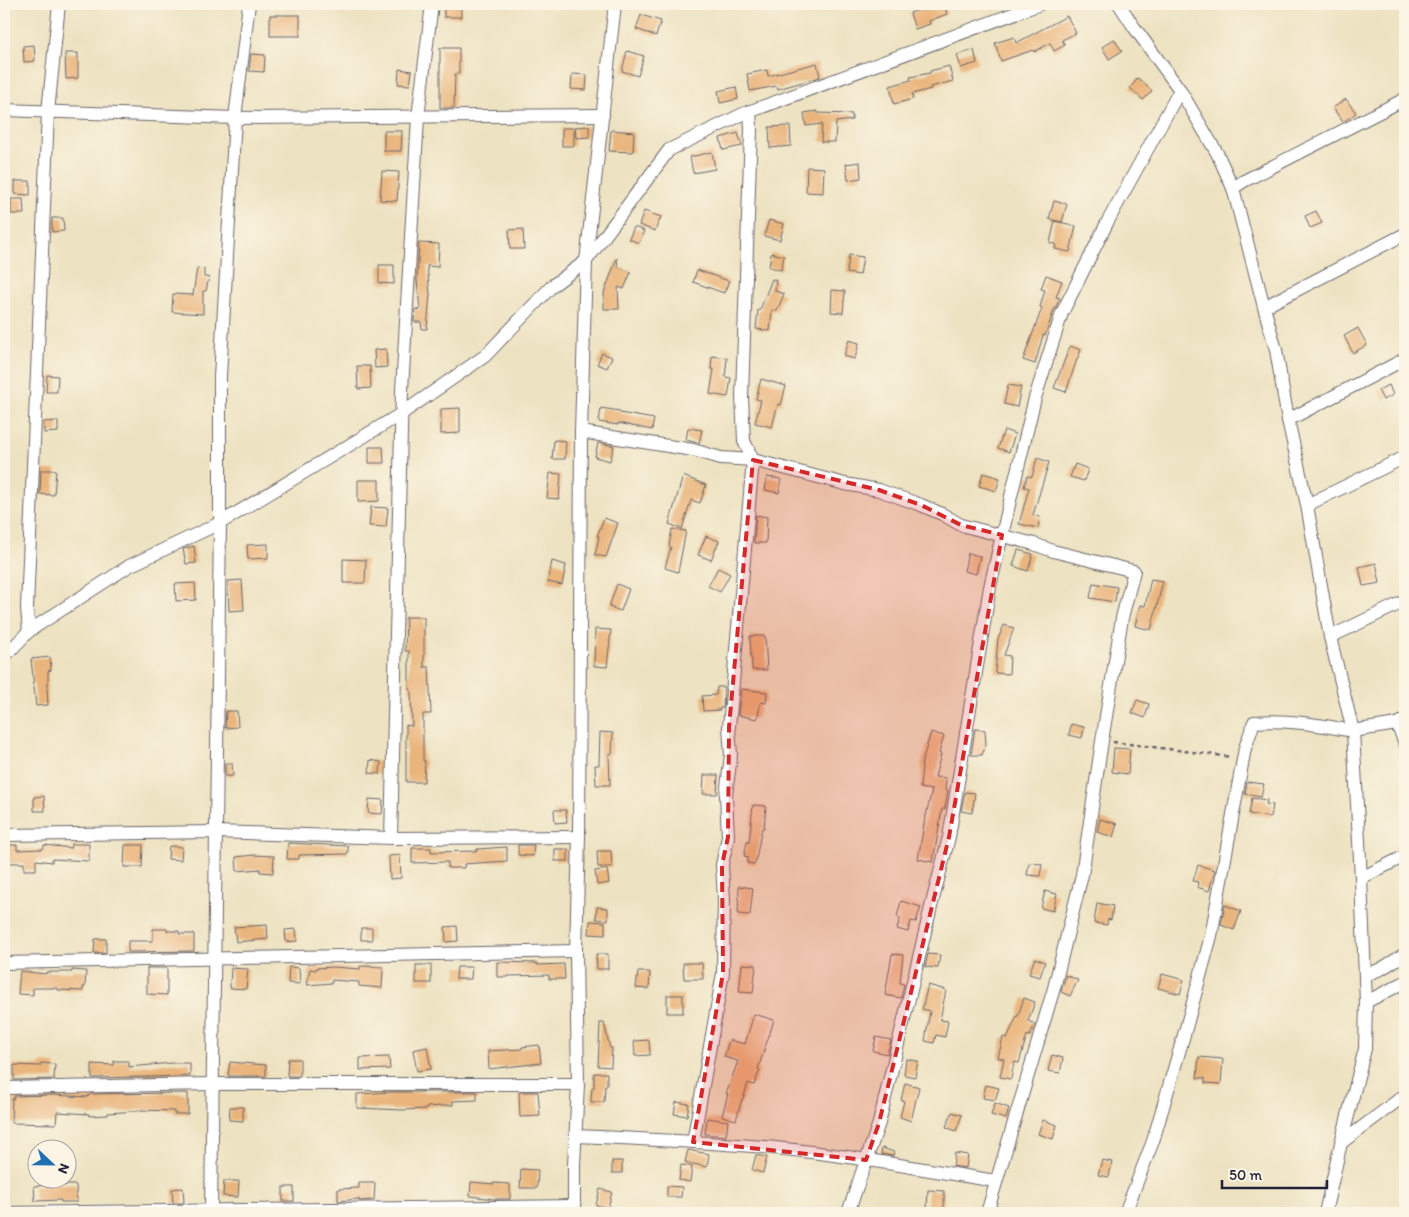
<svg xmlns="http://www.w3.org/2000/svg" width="1409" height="1217" font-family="Itim,sans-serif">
  <rect width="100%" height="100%" fill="#fcf5e5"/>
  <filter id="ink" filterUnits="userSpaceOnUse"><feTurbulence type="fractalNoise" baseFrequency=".02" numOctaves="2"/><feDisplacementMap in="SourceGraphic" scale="10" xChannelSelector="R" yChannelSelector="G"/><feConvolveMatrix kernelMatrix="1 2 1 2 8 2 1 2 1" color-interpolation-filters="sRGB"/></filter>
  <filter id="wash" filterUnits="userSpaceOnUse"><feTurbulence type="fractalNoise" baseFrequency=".0096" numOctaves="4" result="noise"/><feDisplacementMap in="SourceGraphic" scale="20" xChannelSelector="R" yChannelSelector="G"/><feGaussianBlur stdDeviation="1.12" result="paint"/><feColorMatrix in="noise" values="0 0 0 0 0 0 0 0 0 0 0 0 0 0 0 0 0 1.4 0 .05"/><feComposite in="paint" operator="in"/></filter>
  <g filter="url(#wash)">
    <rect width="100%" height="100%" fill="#ede2c1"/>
    <g id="blocks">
      <g fill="#eab57d">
        <rect x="444" y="4" width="17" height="13"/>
        <path d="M929,4H944L947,14L929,21L930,24L915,29L910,13L930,6Z"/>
        <rect x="270" y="15" width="30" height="21"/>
        <path d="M641,15L661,21L656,36L636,29Z"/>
        <path d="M1067,16L1076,33L1062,40L1065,45L1054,51L1050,43L1034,52L1033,50L1001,61L995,43L1014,37L1016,43Z"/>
        <path d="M1114,39L1122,51L1109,59L1102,47Z"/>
        <path d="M34,45L35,61L24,62L23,46Z"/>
        <path d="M440,48H459V74H455L454,108H440Z"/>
        <path d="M974,50L977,63L961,68L957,55Z"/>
        <path d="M627,51L644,56L638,76L622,71Z"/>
        <path d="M65,53H78V78L66,79Z"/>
        <path d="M251,54L265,55L264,72L249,71Z"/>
        <path d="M817,63L820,77L778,89L777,86L750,91L747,74L767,70L768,76Z"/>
        <path d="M949,66L953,81L930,87L931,89L912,94L913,99L894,104L890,86L911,80L910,77L930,73V71Z"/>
        <path d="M399,69L412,71L410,85L398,84Z"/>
        <path d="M572,74L587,75L586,90L571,89Z"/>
        <path d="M1138,78L1152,91L1143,100L1130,88Z"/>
        <path d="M736,87L738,99L720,103L718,91Z"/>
        <path d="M1346,99L1356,113L1343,122L1333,108Z"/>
        <path d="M817,111L818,113L852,114V120L836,122L835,142H821L822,124L806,126L804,113Z"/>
        <path d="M589,126V137L576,138L575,127Z"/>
        <path d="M790,126L791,146L770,148L769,127Z"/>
        <rect x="562" y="128" width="12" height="18"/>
        <path d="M611,130L634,132L633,152L609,151Z"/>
        <path d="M384,131H402L401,151H384Z"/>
        <path d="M738,133L742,146L723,150L720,138Z"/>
        <path d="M712,152L715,169L693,173L690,157Z"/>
        <path d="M860,162L861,178L848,180L846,164Z"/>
        <path d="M807,167L824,168L823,193L806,192Z"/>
        <path d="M382,171L399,172L397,201L380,200Z"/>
        <path d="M15,181H30V195L15,194Z"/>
        <path d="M11,199H23L24,214H11Z"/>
        <path d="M1054,201L1067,204L1062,222L1049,219Z"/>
        <path d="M644,211L661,217L655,231L639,225Z"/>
        <path d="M1316,211L1322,223L1310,228L1305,216Z"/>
        <path d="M52,218H63L64,231L52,232Z"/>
        <path d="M769,220L784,224L780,240L764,236Z"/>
        <path d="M1055,221L1076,226L1070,252L1055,249L1056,244L1050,243Z"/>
        <path d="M634,227L644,231L639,243L629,239Z"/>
        <path d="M523,229L524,249H510L509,230Z"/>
        <path d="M419,243L439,244L438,267L427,266L430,294L427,329H422L421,322H414L415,309L420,310L417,280Z"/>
        <path d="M771,253L784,256L781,270L769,267Z"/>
        <path d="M849,255L863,257L860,275L847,273Z"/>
        <path d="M617,258L618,267L631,272L624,289L618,287L619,309H604V293Z"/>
        <path d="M379,265H394V284L379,283Z"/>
        <path d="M197,268L204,269V277H209L206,291H203V314L172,312L173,294L193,295Z"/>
        <path d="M697,270L729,281L724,293L693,282Z"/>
        <path d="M1046,275L1062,281L1056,297L1060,298L1054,310L1045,336L1043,335L1035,364L1023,360L1042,308L1040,307L1045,290L1041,289Z"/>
        <path d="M772,279L776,280L775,291L784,294L777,311L772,310L770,331L756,329L758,310H760Z"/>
        <path d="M832,290L845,291L843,313L831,312Z"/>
        <path d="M1358,328L1367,345L1353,353L1344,336Z"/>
        <path d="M849,340L859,343L855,359L844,356Z"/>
        <path d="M1070,346L1081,350L1076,362L1066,392L1054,388Z"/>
        <path d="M386,349L387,367L375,368L374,350Z"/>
        <path d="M602,353L612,357L607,368L597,364Z"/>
        <path d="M712,356L727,358L725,377L731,378L728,397L710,394L714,369H711Z"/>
        <path d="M357,366H370L371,388L358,389Z"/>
        <path d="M47,375L58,376L57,392H46Z"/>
        <path d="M761,379L786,386L781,405L778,404L772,427L755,423L761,400L756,399Z"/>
        <path d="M1008,385L1021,387L1017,407L1004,404Z"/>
        <path d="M1389,385L1393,395L1383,400L1378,390Z"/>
        <path d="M460,408V433L441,434V409Z"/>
        <path d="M601,408L620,411V413L654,419L652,430L618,423V425L599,422Z"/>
        <path d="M58,421V432L44,433V422Z"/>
        <path d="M688,428L702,430L699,443L686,440Z"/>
        <path d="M1004,430L1015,434L1009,452L998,448Z"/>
        <path d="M554,440L566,441L565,459H552Z"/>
        <path d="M598,443L614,446L610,461L595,457Z"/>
        <path d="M369,447H383L384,463H369Z"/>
        <path d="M1037,458L1049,462L1033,515L1040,517L1038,528L1019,524L1029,488L1024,487L1027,476L1032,477Z"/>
        <path d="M1075,464L1088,469L1084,481L1070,477Z"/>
        <path d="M41,470H56L54,495L40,494Z"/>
        <path d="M550,473L561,474L559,499L547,498Z"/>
        <path d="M983,473L1000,478L996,491L979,486Z"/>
        <path d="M683,476L706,485L700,503L691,500L682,529L669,524Z"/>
        <path d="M767,477L781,479L779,493L765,490Z"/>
        <path d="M358,480H379V501L358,502Z"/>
        <path d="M371,507L388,508L386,527L369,526Z"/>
        <path d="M756,515L767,517L766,543H754Z"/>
        <path d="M604,518L618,523L606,557L595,555L599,536H597Z"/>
        <path d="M672,529L686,531L678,572L665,568L671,547L669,546Z"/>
        <path d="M706,536L719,541L711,560L698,555Z"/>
        <path d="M268,544V558L248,559L247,545Z"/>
        <path d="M194,546L196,563L186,564L183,549Z"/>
        <path d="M1018,550L1033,554L1028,571L1013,566Z"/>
        <path d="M968,553L980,556L976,574L964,571Z"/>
        <path d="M343,559L366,560L365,583H343Z"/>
        <path d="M552,561L566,565L562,585L548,582Z"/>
        <path d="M1376,563L1380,583L1363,586L1359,567Z"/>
        <path d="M718,568L730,574L720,592L708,586Z"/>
        <path d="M1151,579L1163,581L1151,630L1135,626L1140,605L1145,606Z"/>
        <path d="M242,580L244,610L229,611L228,581Z"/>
        <path d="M195,583L196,600L176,601L175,584Z"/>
        <path d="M1093,583L1117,587L1115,602L1090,598Z"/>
        <path d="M617,584L629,589L621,611L609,607Z"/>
        <path d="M406,617H424V667H429L431,714H423V761H425L424,782H406V725L412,726L411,690H409V651H405Z"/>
        <path d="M1004,625L1014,628L1004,655L1010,656L1009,674L995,673L998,639Z"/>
        <path d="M595,629L611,630L607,667L594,666Z"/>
        <path d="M750,636H765L767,670H752V660L751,659Z"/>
        <path d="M50,657L51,670L48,671V686H47L48,705L36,706L31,659Z"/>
        <path d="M717,687H724L723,708H720V710L703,711L702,696L716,695Z"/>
        <path d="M741,689L767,692L766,703L761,702L757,719L738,715Z"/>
        <path d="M1137,700L1149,704L1145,718L1132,713Z"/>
        <path d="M226,711H237L238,727L225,728Z"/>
        <path d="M1071,724L1084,727L1082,738L1069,735Z"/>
        <path d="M975,729L985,730L986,744L982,755H971Z"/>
        <path d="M600,732L613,733L612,754H609L610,785H596L595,765H599Z"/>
        <path d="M931,732L944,736L939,753L941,754L935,777L946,778L945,790H948L945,809H942L933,862L918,859L924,824L932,790L920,788L922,766L921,765Z"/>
        <path d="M1114,748L1130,749L1128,774L1112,772Z"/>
        <path d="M370,760L381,762L380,774L369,773Z"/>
        <path d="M225,763H232L233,776H225Z"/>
        <path d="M704,775H718L717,794H703Z"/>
        <path d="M1247,782L1264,784L1261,797L1245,794Z"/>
        <path d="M965,792L975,793L972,813L961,811Z"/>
        <path d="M44,796L45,811H34V797Z"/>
        <path d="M1252,798L1267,800L1266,804L1273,805L1271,817L1249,814Z"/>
        <path d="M369,799L383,800L382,814L368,813Z"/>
        <path d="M753,805L766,806L764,828H762L755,864L747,863L748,857L744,856L747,842H749Z"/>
        <path d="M554,810H566L567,822L555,823Z"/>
        <path d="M1100,819L1117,824L1113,837L1097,832Z"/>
        <path d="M288,843L348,846V854L299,855V859H287Z"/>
        <path d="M71,844H89V861L52,859V862L36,860V870H24V863H6V860H4V845H17V850L43,849L44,845L71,848Z"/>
        <path d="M125,845H143L142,867H124Z"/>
        <path d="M518,845H534L533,856L518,855Z"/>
        <path d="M169,846L182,847L181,860L168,859Z"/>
        <path d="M507,847V861L464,864V868H448V862L412,863V848H431V852L477,851V849Z"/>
        <rect x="555" y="849" width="13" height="12"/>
        <path d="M597,851H611L612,867H598Z"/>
        <path d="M254,855L274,856L273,873L260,872V869L237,871L236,857Z"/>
        <path d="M400,855L401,878L390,879L389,856Z"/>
        <path d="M1029,863L1042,864L1040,876L1027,875Z"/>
        <path d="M1198,865L1215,870L1209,891L1197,887L1198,882L1193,881Z"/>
        <path d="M607,869L609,883L597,885L595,871Z"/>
        <path d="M739,886L753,888L750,915L738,914Z"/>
        <path d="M1045,891L1057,894L1053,911L1041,908Z"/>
        <path d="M901,901L921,907L916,922L911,921L908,932L897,929L900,918L897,917Z"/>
        <path d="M1097,903L1113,906L1111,920L1108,919L1107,925L1094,923Z"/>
        <path d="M1225,905L1241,911L1234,930L1221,925Z"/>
        <path d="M597,907L608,908V920L596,919Z"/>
        <path d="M590,921L605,922V935L589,934Z"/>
        <path d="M267,925L268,939L236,942L234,927Z"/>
        <path d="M457,926L458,941L446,942L445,927Z"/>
        <rect x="361" y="928" width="11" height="12"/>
        <path d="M153,929H167V931H179V934H194V951L128,952V941H153Z"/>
        <path d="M296,929L297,941L286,942L285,930Z"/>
        <path d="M95,939H106V953H94Z"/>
        <path d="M596,954H608V969H597Z"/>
        <path d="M892,954L903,955L900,983L904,984L901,998L885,995Z"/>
        <path d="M928,954L940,955L938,968L925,967Z"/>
        <path d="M1035,958L1045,962L1040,977L1029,974Z"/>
        <path d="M497,962L537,963V965L564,964L565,979H549V975L508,976V977H497Z"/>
        <path d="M683,963H702L703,979H684Z"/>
        <path d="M742,964L756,965L753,993L739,992Z"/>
        <rect x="416" y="965" width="15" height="18"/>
        <path d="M360,966L383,967L382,988L359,986V982L332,980V983L307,985L310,969L316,970V968L333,967L360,969Z"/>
        <path d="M289,967L299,968L300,984L288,983Z"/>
        <path d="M457,967H472L471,979H456Z"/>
        <path d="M147,968H167V995L147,994Z"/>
        <path d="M231,968L248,969L246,989L230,988Z"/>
        <path d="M72,970L86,971L85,987H83V991L58,990V988H33V995L18,994L20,971L46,974V972H72Z"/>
        <path d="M638,972H650L649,989L636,988Z"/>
        <path d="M1162,974L1184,980L1180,994L1158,988Z"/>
        <path d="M1066,975L1078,980L1070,996L1061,992Z"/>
        <path d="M928,985L946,990L940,1020L948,1021L945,1037L936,1035L934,1043L925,1041L930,1011L922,1009Z"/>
        <rect x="667" y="995" width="16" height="18"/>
        <path d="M1024,998L1035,1002L1028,1021L1035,1024L1034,1026L1030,1036L1027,1035L1019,1063L1014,1062L1011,1079L1000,1077L1004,1059L998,1058L1003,1037L1007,1038L1017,1016H1018Z"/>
        <path d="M754,1014L774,1020L758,1069L760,1070L754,1085L748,1083L743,1099H742L736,1120L722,1116L728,1094H726L738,1061L724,1057L729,1040L745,1044Z"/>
        <path d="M600,1023H604L610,1048H612L611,1067L598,1066Z"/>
        <path d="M876,1037L891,1040L887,1054L873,1051Z"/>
        <path d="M649,1040L650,1055L635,1056L634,1041Z"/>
        <path d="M539,1045L541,1063L489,1069L488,1051L522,1049V1047Z"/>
        <path d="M427,1047L431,1069L417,1071L413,1050Z"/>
        <path d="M1052,1055L1063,1058L1060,1073L1048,1071Z"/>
        <path d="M389,1057L390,1069L360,1070V1058Z"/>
        <path d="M1199,1057L1223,1059L1221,1084L1205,1083V1078H1197Z"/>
        <path d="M288,1059H300V1076H287Z"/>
        <path d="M906,1059L918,1061L915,1077L904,1075Z"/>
        <path d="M114,1061H129V1067L172,1063H190V1076L92,1078V1064L114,1065Z"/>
        <path d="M230,1062L266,1065V1076H228Z"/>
        <path d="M41,1063L55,1064L54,1079L14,1080V1065L40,1066Z"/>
        <path d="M594,1073H607V1086H605L604,1102H591L592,1088H594Z"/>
        <path d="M905,1083L919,1087L911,1121L900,1117L904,1101L901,1100Z"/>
        <path d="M986,1085L999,1088L995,1100L983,1098Z"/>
        <path d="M392,1092H477V1100L453,1101V1105L427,1107V1109L402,1110L357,1108V1094Z"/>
        <path d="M519,1092H538L540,1116L520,1117Z"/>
        <path d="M188,1093V1114H174V1111L137,1110V1111L108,1113V1115L89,1116V1114L57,1112L56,1124L11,1123L12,1099H14V1096L52,1095L88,1097V1096L91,1094Z"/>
        <path d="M676,1102L689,1104L687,1116L674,1114Z"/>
        <path d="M995,1103L1009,1108L1006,1119L991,1115Z"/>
        <path d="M230,1107H243V1121L229,1120Z"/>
        <path d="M952,1112L962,1115L956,1131L946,1127Z"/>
        <path d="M707,1118L728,1121L726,1136L705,1134Z"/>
        <path d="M1043,1120L1057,1125L1053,1139L1038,1134Z"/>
        <path d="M882,1148L894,1152L893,1156L881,1154Z"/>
        <path d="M688,1150L709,1154L707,1167L685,1162Z"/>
        <path d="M955,1153L968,1155L966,1168L953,1166Z"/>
        <path d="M756,1155L767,1157L763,1173L752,1170Z"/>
        <path d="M1102,1160L1112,1162L1109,1177L1098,1175Z"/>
        <rect x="612" y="1161" width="10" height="12"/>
        <path d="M681,1165L692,1166L690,1182L679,1180Z"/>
        <path d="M521,1169L538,1170L537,1188H520Z"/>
        <path d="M224,1181H239L238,1197L223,1196Z"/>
        <path d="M471,1182L494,1184V1183L510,1184V1199H494L470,1196Z"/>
        <path d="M359,1183H375L374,1200L359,1201V1199L338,1201V1189L359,1188Z"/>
        <path d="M53,1185H76L77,1202H61V1200L35,1201L34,1186Z"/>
        <path d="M667,1186L682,1187L681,1197H667Z"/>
        <rect x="283" y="1187" width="11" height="14"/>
        <path d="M183,1188L184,1203H173L172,1189Z"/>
        <path d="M600,1189L612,1192L608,1208L596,1205Z"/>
        <path d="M928,1190L944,1191V1209L927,1208Z"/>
      </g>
    </g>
  </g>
  <g filter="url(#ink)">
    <use href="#blocks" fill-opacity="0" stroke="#69656a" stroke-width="1"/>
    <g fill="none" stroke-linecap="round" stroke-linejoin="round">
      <defs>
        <g id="street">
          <path d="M1119,4L1134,27L1180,90L1217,153L1233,188L1264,307"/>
          <path d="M4,110L235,118L603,115"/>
          <path d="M1233,188L1244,181L1405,99"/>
          <path d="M1405,359L1288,420L1307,505L1330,637L1353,731L1397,724L1405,720"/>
          <path d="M1288,420L1276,350L1264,307L1405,234"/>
          <path d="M581,432L693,450L721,458L753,460L845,484L879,490L921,505L942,514L961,525L1034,544L1053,551L1134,571L1122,618L1102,741L1082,875L1054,988L987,1213"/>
          <path d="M1307,505L1405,457"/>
          <path d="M29,631L27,608L48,112L59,4"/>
          <path d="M1330,637L1405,601"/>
          <path d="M4,657L29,631L129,566L220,523L401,414L485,356L552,286L586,261L669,150L743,114L1040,4"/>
          <path d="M1397,724L1405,743"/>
          <path d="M4,835L215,832L391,838L579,837"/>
          <path d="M391,838L402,390L418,117L432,4"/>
          <path d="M1361,878L1405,856"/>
          <path d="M4,963L576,951"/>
          <path d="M1365,975L1381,969L1405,954"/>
          <path d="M1366,1002L1405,982"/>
          <path d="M4,1088L212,1084H578"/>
          <path d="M575,1136C645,1139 715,1142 785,1149C856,1156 926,1170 996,1181"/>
          <path d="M693,1142L723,973L724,899L722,865L728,837L726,795L731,755L729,727L753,460L744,441L742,396L751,129L750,111"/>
          <path d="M1341,1143L1405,1095"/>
          <path d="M4,1213L575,1206"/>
          <path d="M211,1213L220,523V377L235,118L249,4"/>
          <path d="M574,1213V1165L578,1084L576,951L579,837L581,432L586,261L615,4"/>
          <path d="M848,1213L879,1123L931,907L949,837L990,587L1012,492L1035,398L1062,313L1108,221L1180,90"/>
          <path d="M1125,1213L1153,1141L1186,1028L1211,936L1245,748L1254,722C1288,719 1320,725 1353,731L1361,878L1366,1002L1365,1049L1341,1143L1325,1213"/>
        </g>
      </defs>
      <use href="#street" stroke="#69656a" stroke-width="14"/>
      <path stroke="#69656a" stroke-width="2.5" stroke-dasharray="4 4" stroke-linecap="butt" d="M1113,742L1232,757"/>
      <use href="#street" stroke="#fff" stroke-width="12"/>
    </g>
  </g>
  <path fill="#d62828" fill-opacity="0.2" stroke="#d62828" stroke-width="4" stroke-dasharray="10 6" stroke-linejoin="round" d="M753,460L879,490L921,505L961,525L1002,535L949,837L879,1123L866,1160L693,1142L723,973L722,865L728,837L729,727Z"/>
  <rect width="1409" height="1217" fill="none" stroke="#fcf5e5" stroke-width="20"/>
  <g transform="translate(52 1164) rotate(112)"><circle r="24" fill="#fcf5e5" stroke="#a5a1a1"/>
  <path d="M0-4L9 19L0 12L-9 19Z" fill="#1f6fb2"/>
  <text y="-8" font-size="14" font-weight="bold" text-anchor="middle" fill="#22223b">N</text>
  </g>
  <path d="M1222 1180v8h105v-8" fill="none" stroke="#22223b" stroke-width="2.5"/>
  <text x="1229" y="1180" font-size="15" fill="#22223b" stroke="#fcf5e5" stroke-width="4" paint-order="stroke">50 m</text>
</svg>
